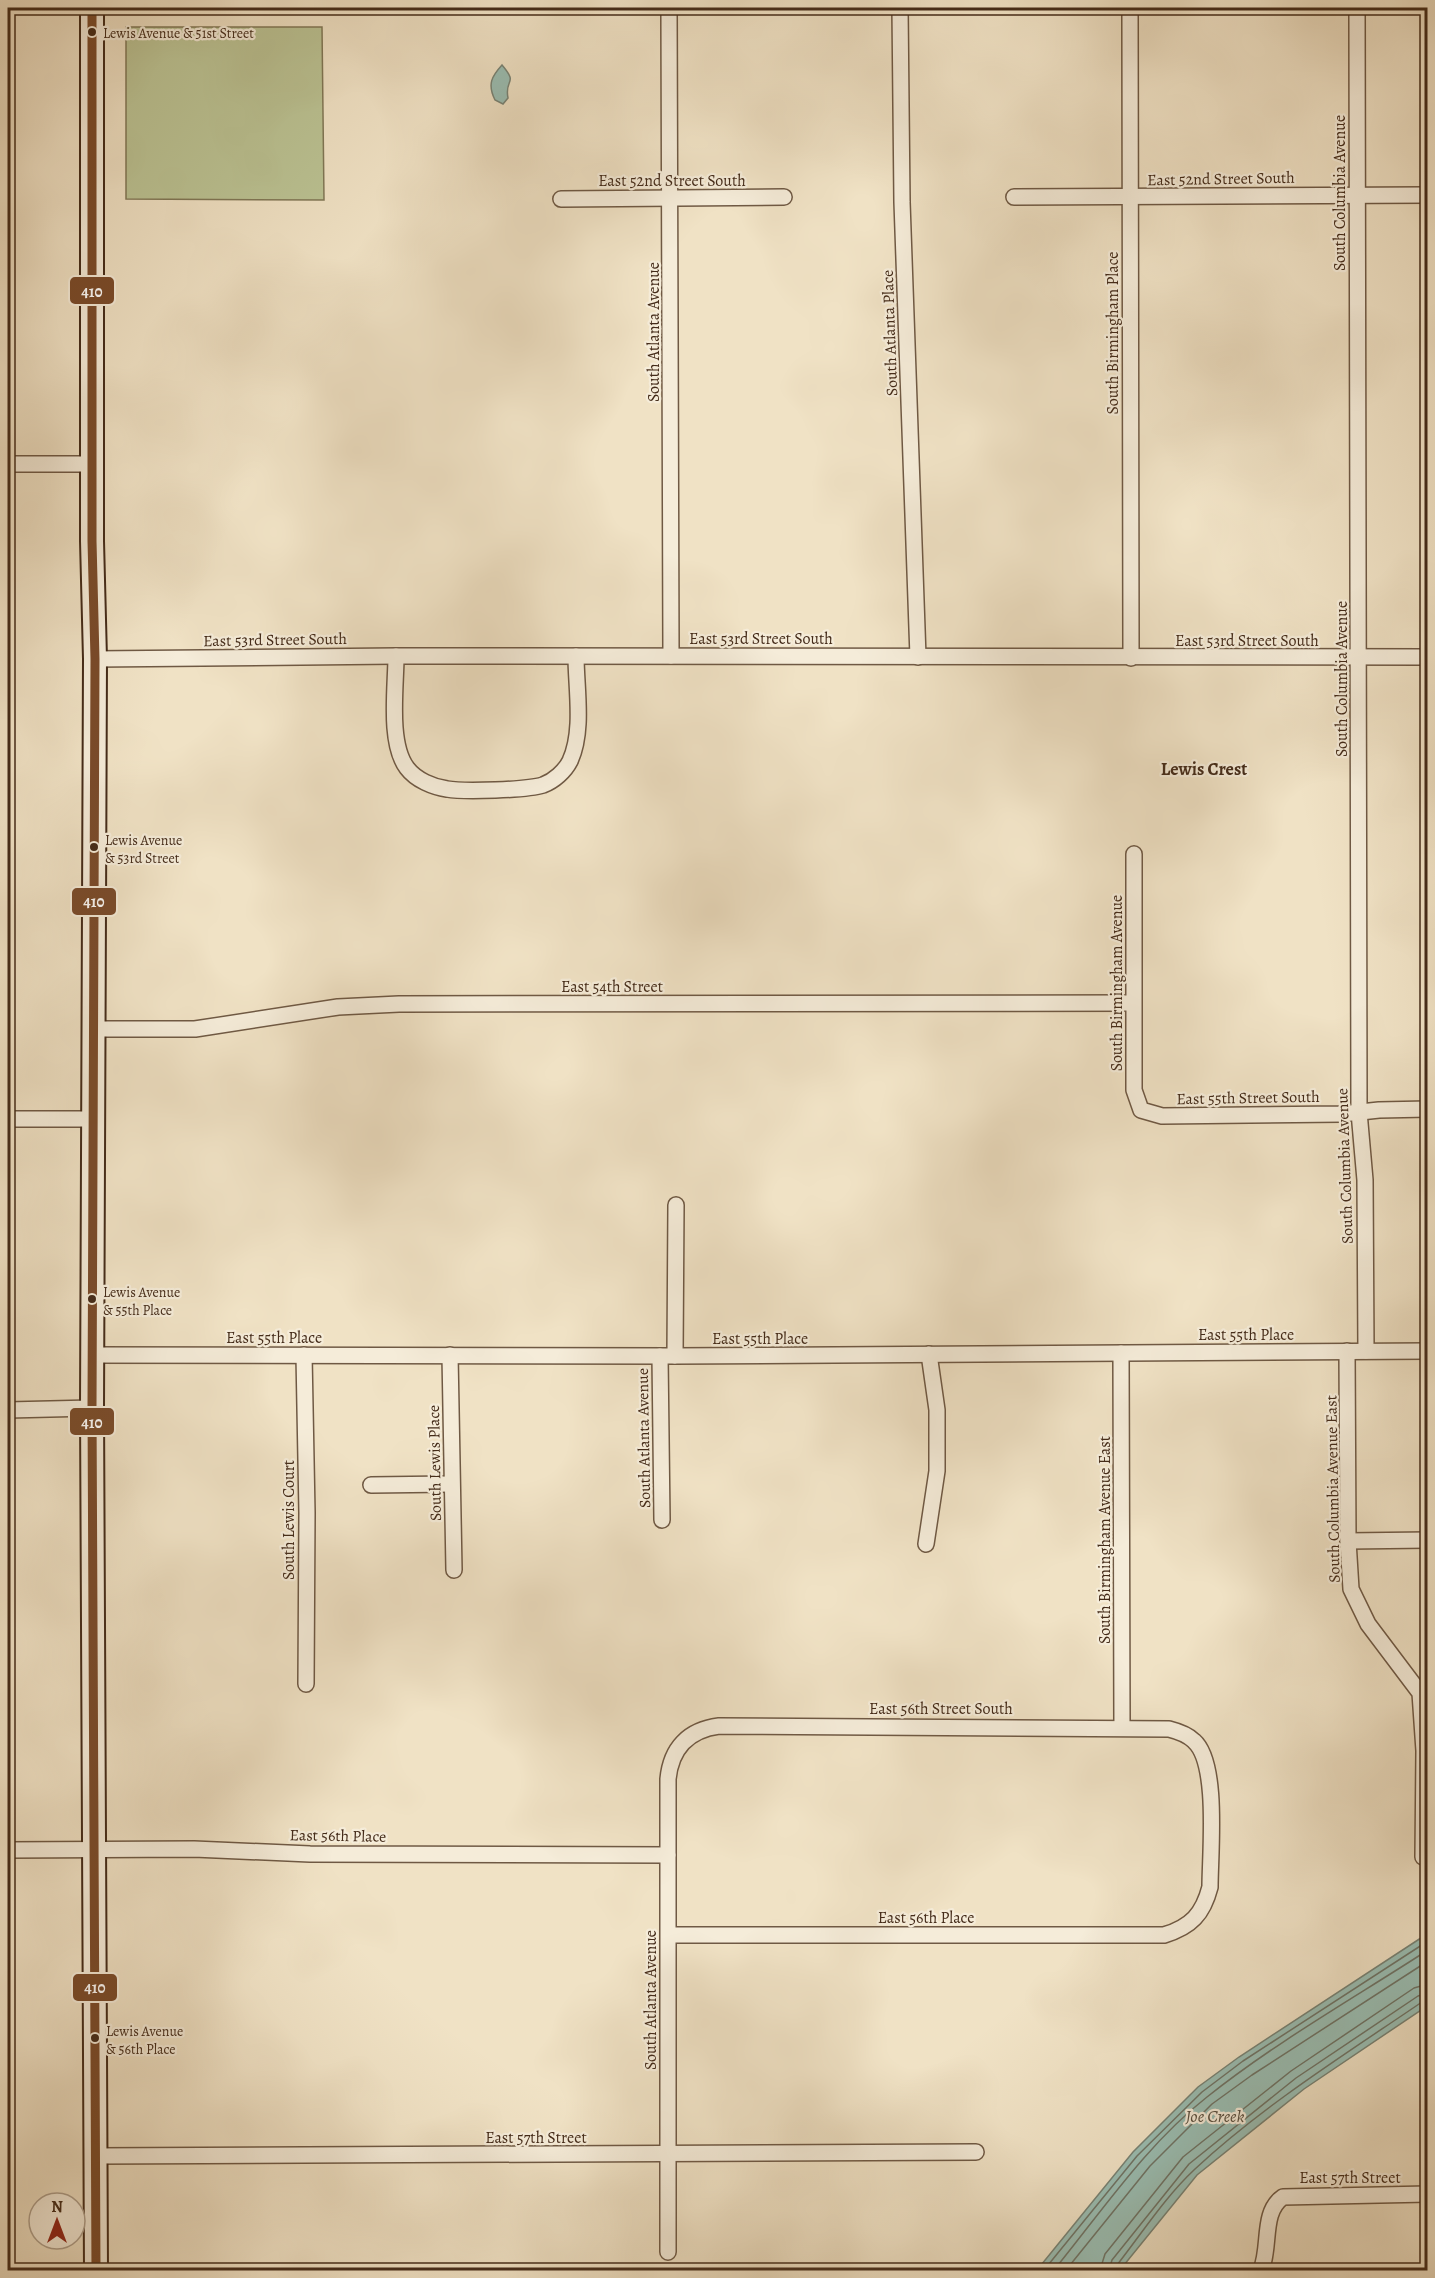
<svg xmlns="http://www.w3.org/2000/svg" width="1435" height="2278" font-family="Alegreya,serif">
  <rect width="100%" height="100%" fill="#f0e2c5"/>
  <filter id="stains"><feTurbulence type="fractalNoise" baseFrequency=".00333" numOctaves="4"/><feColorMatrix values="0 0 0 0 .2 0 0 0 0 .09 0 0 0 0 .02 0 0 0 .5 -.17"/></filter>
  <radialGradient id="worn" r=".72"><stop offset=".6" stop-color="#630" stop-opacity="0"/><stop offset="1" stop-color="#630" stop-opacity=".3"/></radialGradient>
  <path fill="#bbc394" stroke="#807756" stroke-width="1.5" d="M126,27H322L324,200L126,199Z"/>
  <g fill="#9abeb3" stroke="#788375" stroke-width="1.5">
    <path d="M502,65C519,85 504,78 508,98L503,104L495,100C487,84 492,76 502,65Z"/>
    <path d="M1427,1934V2006L1304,2089L1197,2175L1120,2270H1037L1133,2152L1198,2087L1239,2057Z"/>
  </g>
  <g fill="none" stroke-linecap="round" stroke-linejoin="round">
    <g stroke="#6f7466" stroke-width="1.5">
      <path d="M1044,2270L1137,2156L1202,2092L1243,2061L1428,1941"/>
      <path d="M1054,2270C1102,2211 1147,2144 1207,2097C1276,2042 1354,1998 1428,1950"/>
      <path d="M1066,2270L1150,2166L1212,2104L1252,2075L1428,1961"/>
      <path d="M1100,2270L1105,2254L1183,2157L1291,2071L1414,1988L1428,1984"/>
      <path d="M1109,2270L1112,2260L1189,2164L1296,2078L1418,1996L1428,1993"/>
      <path d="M1116,2270L1117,2265C1142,2233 1165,2197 1195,2169C1264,2105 1344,2055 1422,2002L1428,2001"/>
    </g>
    <defs>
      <g id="street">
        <path d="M669,8L671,656"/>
        <path d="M900,8L902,202L918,657"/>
        <path d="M1130,8L1131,658"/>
        <path d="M1357,8L1359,1112L1365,1180L1366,1351"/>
        <path d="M1014,197L1428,195"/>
        <path d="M561,199L784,197"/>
        <path d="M8,464H92"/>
        <path d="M396,656C396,687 388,743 407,768C416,780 433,787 447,789C464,792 527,790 543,785C554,781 565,771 570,761C584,731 576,688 576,656"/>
        <path d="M95,659L396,656L1428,657"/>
        <path d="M1134,854V1090L1141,1110L1162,1116L1342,1114L1379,1110L1428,1109"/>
        <path d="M93,1029H195L338,1007L399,1004L1133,1003"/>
        <path d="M8,1119H92"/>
        <path d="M1347,1351L1348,1541L1351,1589L1368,1624L1420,1693L1424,1751L1423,1857"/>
        <path d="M1121,1353L1122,1727"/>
        <path d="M92,1355L675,1356L1428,1351"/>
        <path d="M304,1355L307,1513L306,1684"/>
        <path d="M450,1355L454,1570"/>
        <path d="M660,1356L662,1520"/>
        <path d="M675,1356L676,1205"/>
        <path d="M8,1410L92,1408"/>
        <path d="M371,1485L451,1484"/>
        <path d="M1348,1541L1428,1540"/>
        <path d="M926,1544L937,1471V1410L929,1354"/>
        <path d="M8,1850L194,1849L310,1854L668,1855"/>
        <path d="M668,1935H1164C1191,1927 1203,1914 1210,1887C1210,1853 1219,1763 1194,1741C1187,1734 1177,1731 1169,1729L719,1726C688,1730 671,1748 668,1779V2252"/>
        <path d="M96,2156L976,2152"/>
        <path d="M1261,2270C1271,2247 1261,2212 1283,2197L1428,2194"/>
      </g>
      <path id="secondary" d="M92,8V541L95,659L92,1408L96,2270"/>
    </defs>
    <use href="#street" stroke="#6f5944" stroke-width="18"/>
    <use href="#secondary" stroke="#442b19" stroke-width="26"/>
    <use href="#street" stroke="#f5ecd9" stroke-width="15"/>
    <use href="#secondary" stroke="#f5ecd9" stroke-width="22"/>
    <defs>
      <path id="bus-1" d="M92,8V541L95,659L92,1408L96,2270"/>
    </defs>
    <use href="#bus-1" stroke="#f5ecd9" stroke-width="14"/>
    <use href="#bus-1" stroke="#7a4b2a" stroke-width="9"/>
  </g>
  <g fill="#442b19" stroke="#f5ecd9" stroke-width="2">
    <circle cx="92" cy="32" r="5"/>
    <circle cx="94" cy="847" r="5"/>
    <circle cx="92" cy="1299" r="5"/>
    <circle cx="95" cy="2038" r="5"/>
  </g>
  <g text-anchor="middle" stroke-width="4.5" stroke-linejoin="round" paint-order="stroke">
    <g font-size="14" fill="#442b19" stroke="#f5ecd9" text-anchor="start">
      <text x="103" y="38">Lewis Avenue &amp; 51st Street</text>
      <text x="105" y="845">Lewis Avenue<tspan x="105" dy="18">&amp; 53rd Street</tspan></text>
      <text x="103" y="1297">Lewis Avenue<tspan x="103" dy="18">&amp; 55th Place</tspan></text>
      <text x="106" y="2036">Lewis Avenue<tspan x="106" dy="18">&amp; 56th Place</tspan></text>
    </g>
    <g font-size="16" fill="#442b19" stroke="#f5ecd9">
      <text transform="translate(1221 178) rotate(-1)" y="6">East 52nd Street South</text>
      <text x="672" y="186">East 52nd Street South</text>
      <text transform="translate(1339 193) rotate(-90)" y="6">South Columbia Avenue</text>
      <text transform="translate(653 332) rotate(-90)" y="6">South Atlanta Avenue</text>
      <text transform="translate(889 333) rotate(-92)" y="6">South Atlanta Place</text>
      <text transform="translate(1112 333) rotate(-90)" y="6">South Birmingham Place</text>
      <text x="761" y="644">East 53rd Street South</text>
      <text transform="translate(275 639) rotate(-1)" y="6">East 53rd Street South</text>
      <text x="1247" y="646">East 53rd Street South</text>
      <text transform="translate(1341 679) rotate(-90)" y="6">South Columbia Avenue</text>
      <text transform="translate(1116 983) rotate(-90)" y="6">South Birmingham Avenue</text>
      <text x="612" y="992">East 54th Street</text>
      <text transform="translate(1248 1097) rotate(-1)" y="6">East 55th Street South</text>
      <text transform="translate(1344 1166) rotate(-92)" y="6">South Columbia Avenue</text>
      <text x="1246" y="1340">East 55th Place</text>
      <text x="274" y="1343">East 55th Place</text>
      <text x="760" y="1344">East 55th Place</text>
      <text transform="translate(643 1438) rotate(-91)" y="6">South Atlanta Avenue</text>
      <text transform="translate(434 1463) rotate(-91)" y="6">South Lewis Place</text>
      <text transform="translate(1332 1489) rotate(-91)" y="6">South Columbia Avenue East</text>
      <text transform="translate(288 1520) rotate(-90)" y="6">South Lewis Court</text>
      <text transform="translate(1104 1540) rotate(-90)" y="6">South Birmingham Avenue East</text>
      <text x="941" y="1714">East 56th Street South</text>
      <text transform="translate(338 1835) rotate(1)" y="6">East 56th Place</text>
      <text x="926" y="1923">East 56th Place</text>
      <text transform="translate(650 2000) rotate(-90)" y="6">South Atlanta Avenue</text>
      <text x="536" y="2143">East 57th Street</text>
      <text x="1350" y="2183">East 57th Street</text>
    </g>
    <g font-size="18" font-weight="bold" fill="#442b19" stroke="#f5ecd9">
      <text x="1204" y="775">Lewis Crest</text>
    </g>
    <g font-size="18" font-style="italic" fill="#5a5040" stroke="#f5ecd9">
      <text x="1215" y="2122">Joe Creek</text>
    </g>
  </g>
  <g stroke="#f5ecd9" stroke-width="2">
    <rect x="69" y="276" width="46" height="29" rx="6" fill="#7a4b2a"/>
    <rect x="71" y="887" width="46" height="29" rx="6" fill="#7a4b2a"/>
    <rect x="69" y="1407" width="46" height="29" rx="6" fill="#7a4b2a"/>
    <rect x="72" y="1973" width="46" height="29" rx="6" fill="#7a4b2a"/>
  </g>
  <g font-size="16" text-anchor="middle" font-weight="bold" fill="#fff">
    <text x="92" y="297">410</text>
    <text x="94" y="907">410</text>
    <text x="92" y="1428">410</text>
    <text x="95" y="1993">410</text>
  </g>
  <rect width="1435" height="2278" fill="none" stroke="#f0e2c5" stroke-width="30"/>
  <rect x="9" y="9" width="1417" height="2260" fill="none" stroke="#442b19" stroke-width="3"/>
  <rect x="15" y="15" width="1405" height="2248" fill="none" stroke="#442b19" stroke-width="1.5"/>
  <g transform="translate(57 2221)"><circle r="28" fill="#f5ecd9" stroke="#ae9f8c" stroke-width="1.5"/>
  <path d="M0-4.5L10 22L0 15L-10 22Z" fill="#8f2418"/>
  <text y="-9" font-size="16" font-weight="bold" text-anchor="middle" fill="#442b19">N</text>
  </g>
  <rect width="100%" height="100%" filter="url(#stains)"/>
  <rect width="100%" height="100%" fill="url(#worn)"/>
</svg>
